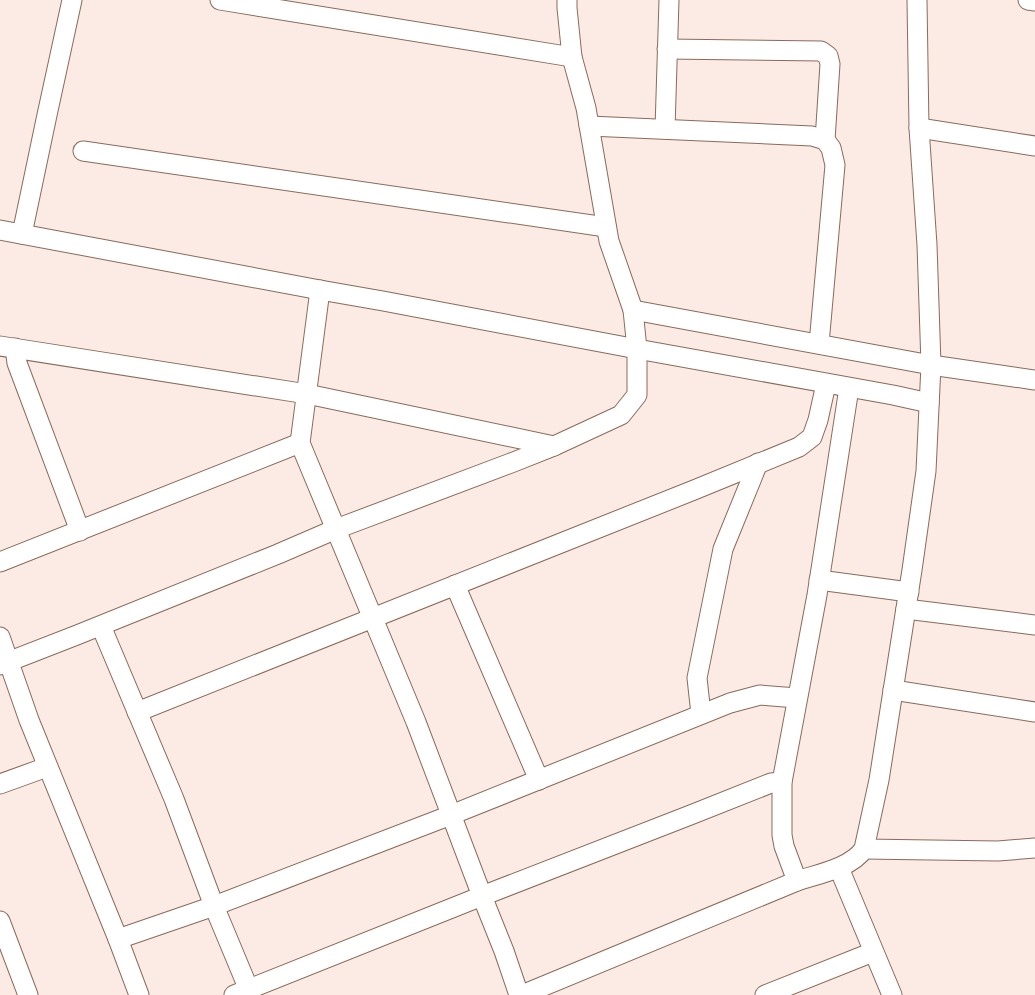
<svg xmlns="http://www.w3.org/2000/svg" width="1035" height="995" font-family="'Noto Serif',serif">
  <rect width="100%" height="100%" fill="#fbebe4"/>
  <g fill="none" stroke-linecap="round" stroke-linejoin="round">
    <defs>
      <g id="street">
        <path d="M220,0L572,57"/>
        <path d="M1028,0L1035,1"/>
        <path d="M667,49L821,51L828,56L830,64L825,140"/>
        <path d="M589,126L812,136L825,140L831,148L835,165L819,344"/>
        <path d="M919,128L1035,146"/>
        <path d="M665,129L669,0"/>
        <path d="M83,151L606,227"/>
        <path d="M0,230L320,290L383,301L637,349L893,395L929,403"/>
        <path d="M22,234L47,115L72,0"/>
        <path d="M320,290L300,443L416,722L482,896L504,951L519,995"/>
        <path d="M633,310L931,365L1035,380"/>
        <path d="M0,346L307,394L554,446"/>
        <path d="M15,348L17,363L80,531"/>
        <path d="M0,562L300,443"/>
        <path d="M819,580L909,592"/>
        <path d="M455,585L539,780"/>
        <path d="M906,609L1035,625"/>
        <path d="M101,626L174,799L214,906L249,990"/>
        <path d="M0,637L29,720L118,939L139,995"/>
        <path d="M0,665L77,635L278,554L336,529L511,463L554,446L621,415L637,395V349L633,310L609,241L586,108L572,57L567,8V0"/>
        <path d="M893,690L1035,712"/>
        <path d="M137,712L694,490L799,447L812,437L818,420L826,384"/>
        <path d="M701,714L697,678L723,549L758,463"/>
        <path d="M0,784L47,767"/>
        <path d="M864,849L998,851L1035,848"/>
        <path d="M839,868L892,995"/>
        <path d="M797,881L784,846L782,835V782L817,595L849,388"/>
        <path d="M0,921L28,995"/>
        <path d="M118,939L214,906L451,815L730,703L760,695L797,698"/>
        <path d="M234,995L447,910L482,896L693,814L771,783L782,782"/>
        <path d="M522,995L797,881C818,874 851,868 864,849L879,780L912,570L926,471L931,365L927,245L919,128L917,0"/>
        <path d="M765,995L873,952"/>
      </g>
    </defs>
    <use href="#street" stroke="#8b6a59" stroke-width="21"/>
    <use href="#street" stroke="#fff" stroke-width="19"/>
  </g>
</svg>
